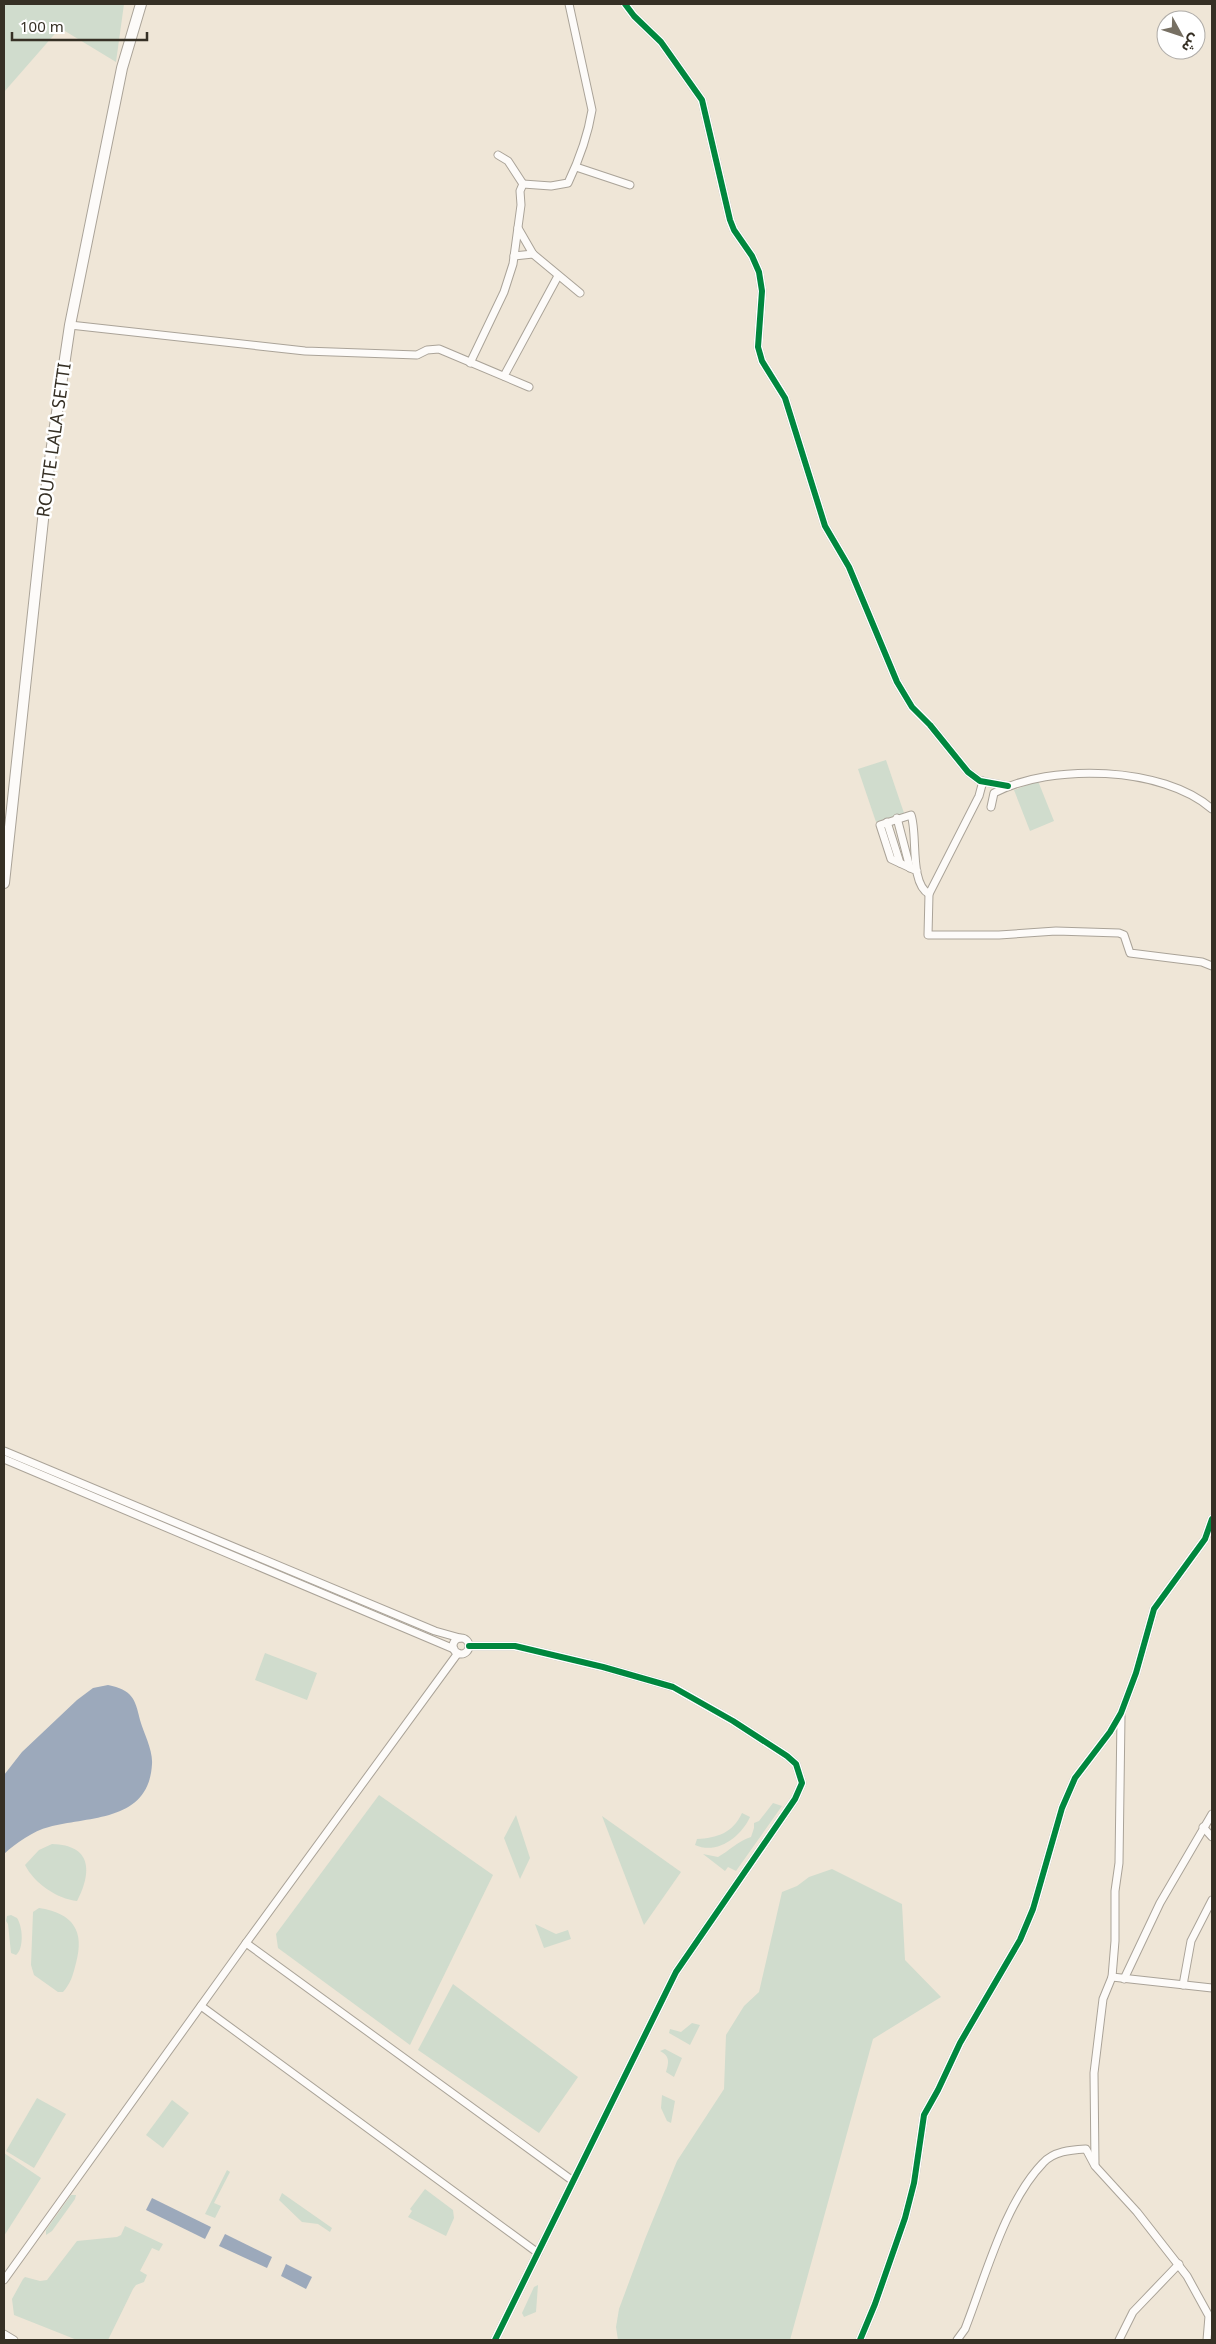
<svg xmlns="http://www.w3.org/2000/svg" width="1216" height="2344" font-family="Georgia,'Noto Sans Arabic',serif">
  <rect width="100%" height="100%" fill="#efe6d7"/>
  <g fill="#d0dccd">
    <path d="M4,4H124L116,62L60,28L4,92Z"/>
    <path d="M886,760L904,813L876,822L858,769Z"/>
    <path d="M1038,781L1054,821L1030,831L1014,790Z"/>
    <path d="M265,1653L317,1673L307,1700L255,1680Z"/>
    <path d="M379,1795L493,1875L410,2045L278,1948L276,1934Z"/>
    <path d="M773,1803L782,1806L736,1871L728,1867L725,1871L703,1854L718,1857C729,1851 738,1841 751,1837L754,1828V1823L759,1821Z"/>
    <path d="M742,1813L750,1817C741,1837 717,1855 695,1845L697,1839C717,1838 733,1833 742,1813Z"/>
    <path d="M516,1815L530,1858L520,1879L504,1838Z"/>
    <path d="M602,1816L681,1872L644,1925Z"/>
    <path d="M52,1844C92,1845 92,1872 77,1901C57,1899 34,1883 25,1865L39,1850Z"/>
    <path d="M832,1869L902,1904L905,1960L941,1997L873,2039L790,2340H618L616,2327L619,2309L645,2239L677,2161L724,2089L726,2035L744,2006L759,1992L782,1892L797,1886L809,1877Z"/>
    <path d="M39,1908C73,1913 85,1931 76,1963C73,1975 71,1983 63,1992H58L34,1975L31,1965L33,1912Z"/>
    <path d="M11,1915L17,1918C23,1927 24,1949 16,1955L11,1953L8,1924L6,1921L7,1916Z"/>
    <path d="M535,1924L556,1934L568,1930L571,1939L544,1948Z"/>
    <path d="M453,1984L578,2077L539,2133L418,2050Z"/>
    <path d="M692,2023L700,2025L690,2045L669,2033L670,2029L681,2032Z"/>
    <path d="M665,2049L682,2058L674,2077L666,2072C669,2062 670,2056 660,2051Z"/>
    <path d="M662,2095L675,2101L671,2123L667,2121L661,2108Z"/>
    <path d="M37,2098L66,2114L34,2168L6,2151Z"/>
    <path d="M172,2100L189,2113L163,2148L146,2135Z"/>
    <path d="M4,2153L41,2178L4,2236Z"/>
    <path d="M227,2170L230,2172L214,2203L221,2206L215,2218L205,2214Z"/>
    <path d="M425,2189L453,2210L454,2218L446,2236L408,2217L412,2211L410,2209Z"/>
    <path d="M282,2193L332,2228L330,2232L318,2224L302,2222L279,2200Z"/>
    <path d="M71,2195H76L75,2199L52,2231L46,2235V2230Z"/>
    <path d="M125,2226L163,2244L159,2251L152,2248L140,2271L147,2275L144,2282L136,2285L133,2289L108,2340H77L14,2315L12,2299L23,2279L25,2277L40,2281L47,2280L77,2241L117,2237L121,2235Z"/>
    <path d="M538,2285L536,2312L524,2317L522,2313L534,2287Z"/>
  </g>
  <g fill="#9ca9bb">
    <path d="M108,1685C132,1690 135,1698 140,1720C144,1734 153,1750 152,1764C149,1822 90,1816 49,1827C33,1831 16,1843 4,1854V1775L22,1752L77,1700L93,1688Z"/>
    <path d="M152,2198L211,2227L205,2239L146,2210Z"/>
    <path d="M225,2234L272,2257L267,2268L219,2246Z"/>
    <path d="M286,2264L312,2277L306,2289L281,2276Z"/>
  </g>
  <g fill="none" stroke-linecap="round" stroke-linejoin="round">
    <defs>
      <g id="street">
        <path d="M625,4L634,16L661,42L702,100L730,220L734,230L752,256L759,272L762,291L758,347L762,361L785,398L825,526L849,567L897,682L912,707L930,725L968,772L980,781L1008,786"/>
        <path d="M498,155L508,161L523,184"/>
        <path d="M576,167L630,185"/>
        <path d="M518,228L533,254L580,293"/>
        <path d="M514,256L533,254"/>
        <path d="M70,325L305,351L417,355L427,350L439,349L529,387"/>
        <path d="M470,363L504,292L513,264L521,205L520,191L523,184L551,186L568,183C579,160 588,135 592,110L569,4"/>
        <path d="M504,376L558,276"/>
        <path d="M983,781L979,796L929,894L928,935H999L1056,931L1119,933L1124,935L1130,953L1202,962L1212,966"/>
        <path d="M991,807L994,793C1051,763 1163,766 1212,809"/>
        <path d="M897,818L910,868"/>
        <path d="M887,822L900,863"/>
        <path d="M917,871L891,859L880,825L911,815C918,834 909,883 929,894"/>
        <path d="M4,1451L435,1631L460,1638"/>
        <path d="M4,1459L454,1649"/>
        <circle cx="461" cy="1646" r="8"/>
        <path d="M469,1646H515L603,1667L673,1687L733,1721L787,1756L796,1764L802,1783L795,1799L676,1972L495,2340"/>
        <path d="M1203,1827L1212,1837"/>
        <path d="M246,1943L573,2181"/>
        <path d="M1112,1977L1212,1988"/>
        <path d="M1124,1979L1160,1903L1212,1814"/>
        <path d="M1183,1985L1191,1941L1212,1900"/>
        <path d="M201,2006L538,2253"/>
        <path d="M1095,2165L1094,2073L1103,1999L1112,1977L1115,1941V1891L1119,1863L1121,1716"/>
        <path d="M4,2280L246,1943L458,1653"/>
        <path d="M4,2334L14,2340"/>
        <path d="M860,2340L875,2304L905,2218L914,2183L924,2115L938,2090L960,2043L1020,1940L1033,1909L1062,1808L1075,1778L1110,1732L1121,1713L1136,1673L1154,1609L1205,1539L1212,1519"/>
        <path d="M957,2340L965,2329C985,2278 1005,2202 1043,2163C1054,2151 1071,2150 1086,2149L1095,2166L1137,2212L1187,2276L1209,2316L1207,2340"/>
        <path d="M1119,2340L1133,2312L1179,2264"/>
      </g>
      <path id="secondary" d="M4,883L48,473L70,325L122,68L141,4"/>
    </defs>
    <use href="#street" stroke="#aaa398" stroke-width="9"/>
    <use href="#secondary" stroke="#aaa398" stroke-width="12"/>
    <use href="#street" stroke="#fdfbf9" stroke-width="7"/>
    <use href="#secondary" stroke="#fdfbf9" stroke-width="10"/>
    <defs>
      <g id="cycleway">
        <path d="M625,4L634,16L661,42L702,100L730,220L734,230L752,256L759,272L762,291L758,347L762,361L785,398L825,526L849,567L897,682L912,707L930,725L968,772L980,781L1008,786"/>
        <path d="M469,1646H515L603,1667L673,1687L733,1721L787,1756L796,1764L802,1783L795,1799L676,1972L495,2340"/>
        <path d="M860,2340L875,2304L905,2218L914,2183L924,2115L938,2090L960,2043L1020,1940L1033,1909L1062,1808L1075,1778L1110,1732L1121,1713L1136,1673L1154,1609L1205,1539L1212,1519"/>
      </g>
    </defs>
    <use href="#cycleway" stroke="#fff" stroke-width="9"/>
    <use href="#cycleway" stroke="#00873e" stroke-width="6"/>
  </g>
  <g text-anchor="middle" stroke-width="5" stroke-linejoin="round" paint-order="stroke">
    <g font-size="18" fill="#363025" stroke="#fff">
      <text transform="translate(54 440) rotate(-82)" y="6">ROUTE LALA SETTI</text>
    </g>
  </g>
  <rect width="1216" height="2344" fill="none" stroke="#363025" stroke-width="10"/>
  <g transform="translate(1181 35) rotate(130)"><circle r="24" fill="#ffffff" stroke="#afaca8"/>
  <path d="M0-4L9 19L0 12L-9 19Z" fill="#777063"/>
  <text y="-8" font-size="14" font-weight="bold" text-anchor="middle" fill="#363025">ش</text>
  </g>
  <path d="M12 32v8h135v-8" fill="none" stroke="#363025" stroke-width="2.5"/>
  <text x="20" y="32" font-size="15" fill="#363025" stroke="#ffffff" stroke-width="4" paint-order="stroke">100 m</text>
</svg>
